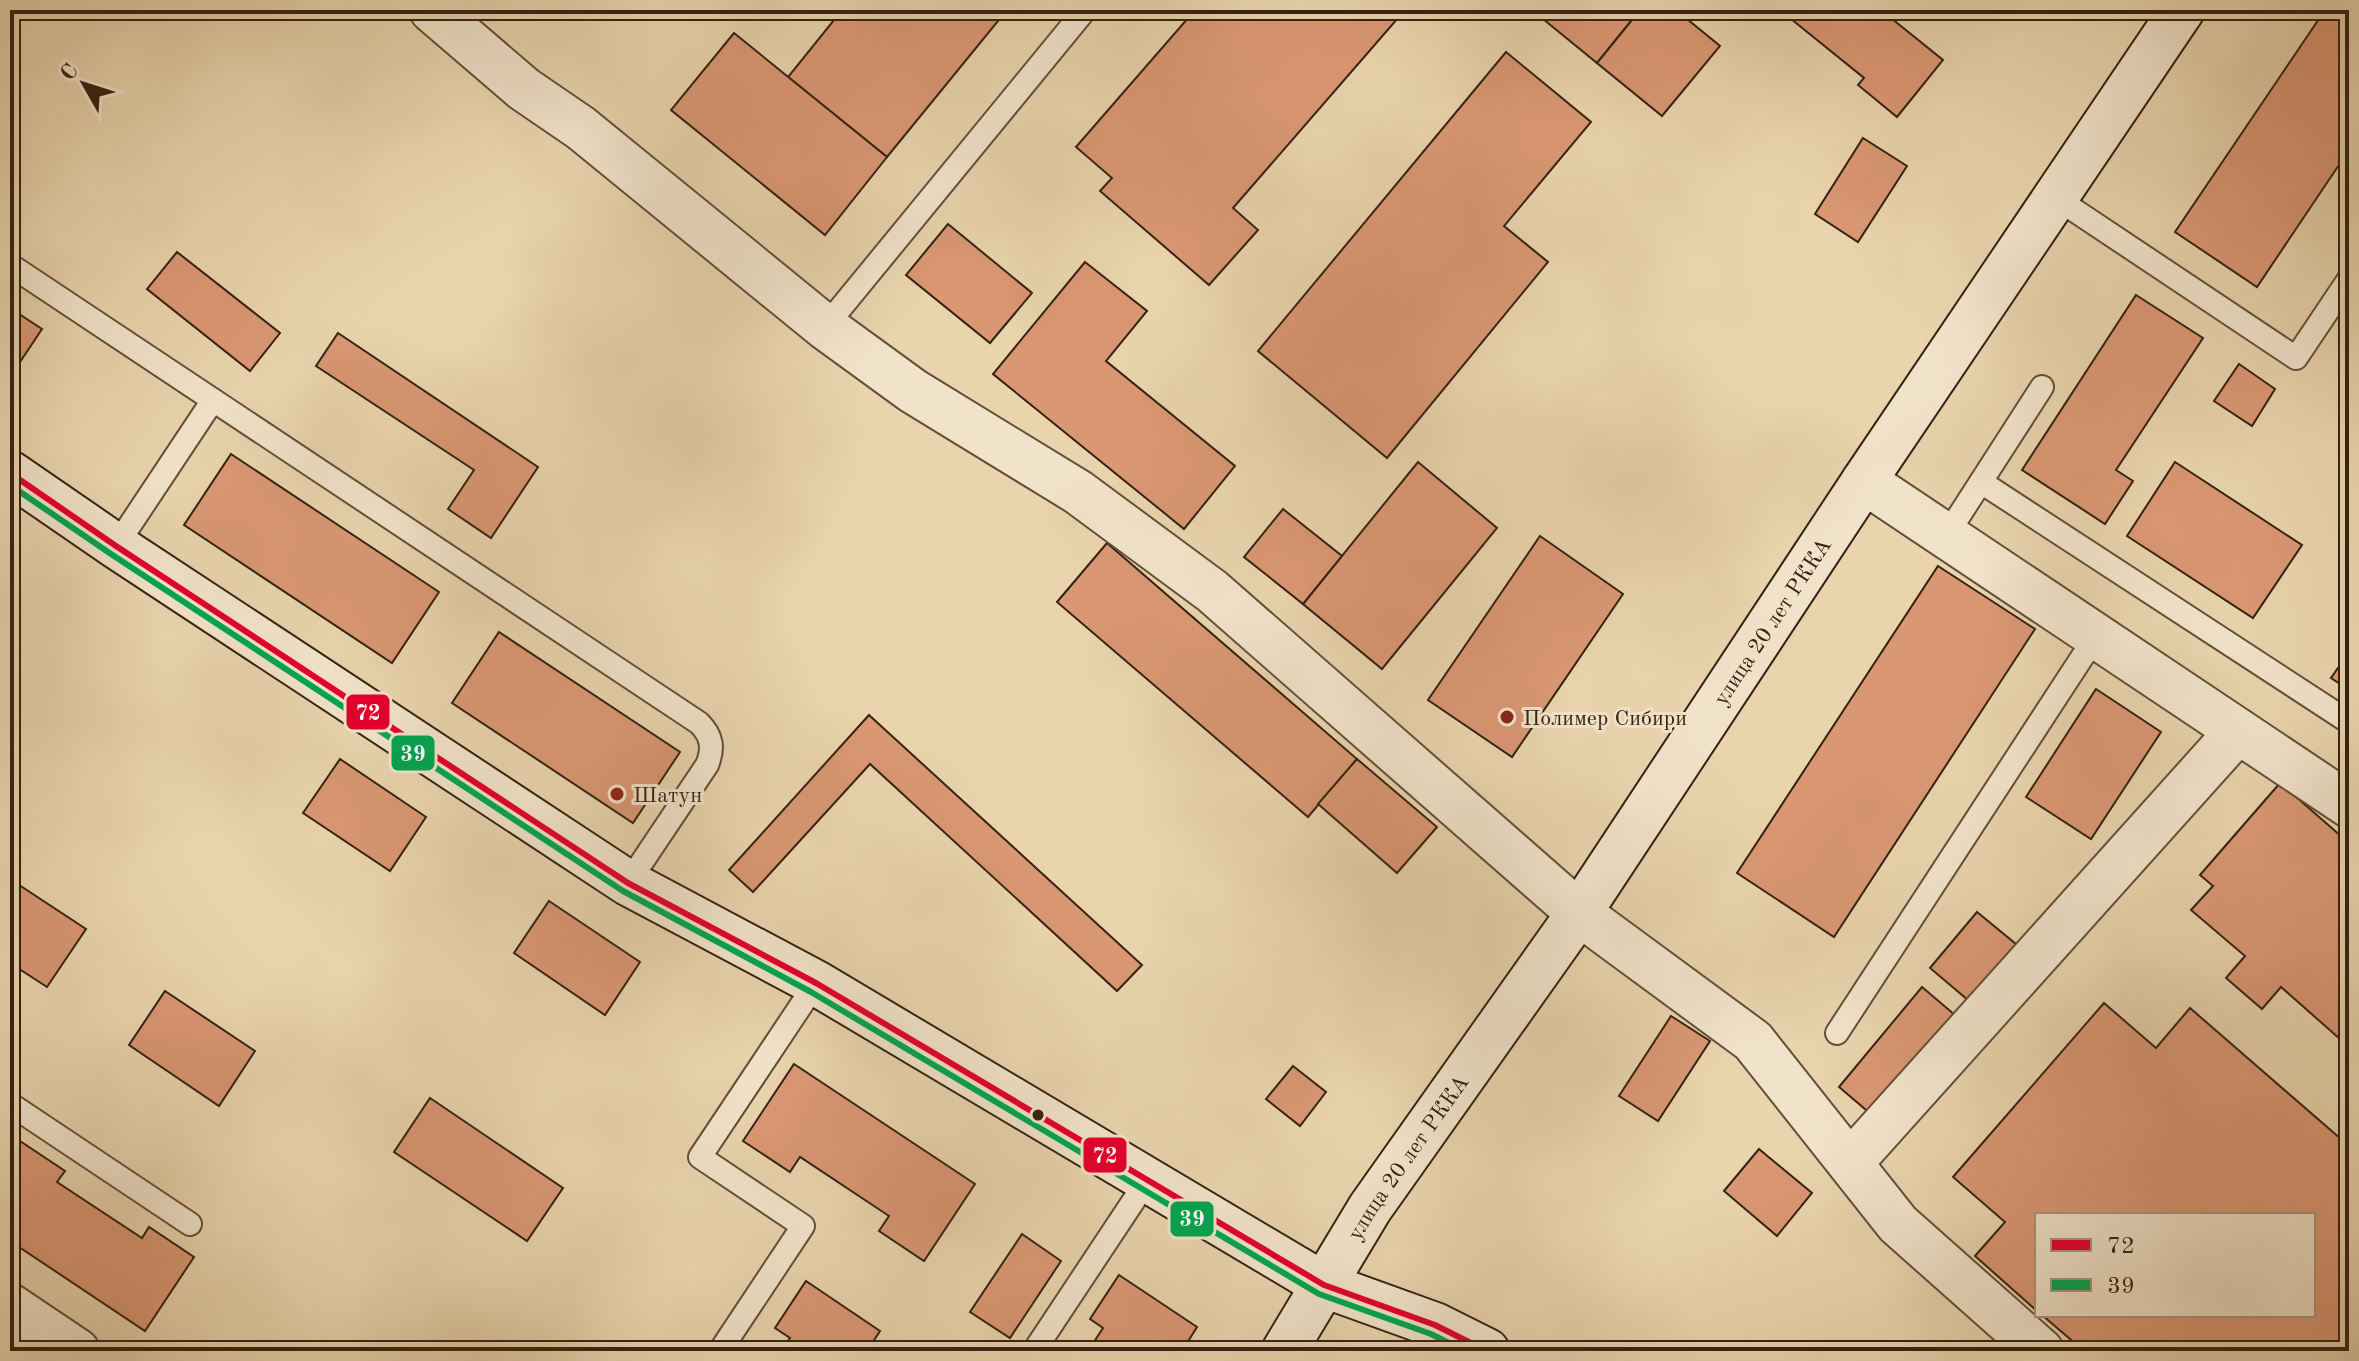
<svg xmlns="http://www.w3.org/2000/svg" width="2359" height="1361" font-family="'Old Standard TT',serif">
  <rect width="100%" height="100%" fill="#e9d4ae"/>
  <filter id="stains"><feTurbulence type="fractalNoise" baseFrequency=".0025" numOctaves="4"/><feColorMatrix values="0 0 0 0 .2 0 0 0 0 .09 0 0 0 0 .02 0 0 0 .5 -.17"/></filter>
  <radialGradient id="worn" r=".72"><stop offset=".6" stop-color="#630" stop-opacity="0"/><stop offset="1" stop-color="#630" stop-opacity=".3"/></radialGradient>
  <g fill="#da9774" stroke="#352212" stroke-width="2">
    <path d="M842,10H1007L887,157L788,77Z"/>
    <path d="M1195,10H1405L1233,208L1258,230L1209,285L1100,191L1112,178L1076,147Z"/>
    <path d="M1532,10H1640L1597,63Z"/>
    <path d="M1640,10H1676L1720,46L1662,116L1597,63Z"/>
    <path d="M1780,10H1881L1943,60L1897,117L1858,85L1864,78Z"/>
    <path d="M2325,10H2349V26Z"/>
    <path d="M2325,10L2349,26V150L2257,287L2175,232Z"/>
    <path d="M734,33L887,157L825,235L671,110Z"/>
    <path d="M1506,52L1591,122L1504,226L1548,262L1387,458L1258,351Z"/>
    <path d="M1863,138L1907,166L1858,242L1815,214Z"/>
    <path d="M948,224L1032,293L990,343L906,275Z"/>
    <path d="M177,252L280,333L250,371L147,289Z"/>
    <path d="M1085,262L1147,311L1106,361L1235,466L1184,529L993,374Z"/>
    <path d="M2136,295L2203,338L2116,470L2133,481L2105,524L2022,470Z"/>
    <path d="M10,308L42,329L10,377Z"/>
    <path d="M338,333L538,467L491,538L448,509L474,470L316,366Z"/>
    <path d="M2239,364L2275,389L2252,426L2214,401Z"/>
    <path d="M231,454L439,592L392,663L184,525Z"/>
    <path d="M1418,462L1497,528L1382,669L1303,604Z"/>
    <path d="M2175,462L2302,545L2253,618L2127,536Z"/>
    <path d="M1283,509L1342,556L1303,604L1244,557Z"/>
    <path d="M1540,536L1623,594L1512,757L1428,700Z"/>
    <path d="M1107,543L1357,759L1308,817L1057,602Z"/>
    <path d="M1938,566L2035,629L1834,937L1737,873Z"/>
    <path d="M499,632L680,752L633,823L452,703Z"/>
    <path d="M2349,652V690L2331,678Z"/>
    <path d="M2096,689L2161,732L2091,839L2026,797Z"/>
    <path d="M869,715L1142,965L1117,991L870,764L753,892L729,870Z"/>
    <path d="M340,759L426,817L390,871L303,813Z"/>
    <path d="M1357,759L1437,827L1397,873L1318,804Z"/>
    <path d="M2280,783L2349,843V1047L2281,987L2262,1009L2226,978L2245,956L2191,910L2213,886L2200,875Z"/>
    <path d="M10,879L86,929L47,987L10,963Z"/>
    <path d="M549,901L640,962L605,1015L514,953Z"/>
    <path d="M1977,912L2022,949L1975,1006L1930,968Z"/>
    <path d="M1922,987L1955,1015L1872,1115L1839,1087Z"/>
    <path d="M165,991L255,1051L219,1106L129,1045Z"/>
    <path d="M2104,1003L2156,1048L2190,1008L2349,1146V1351H2084L2042,1315H2313V1215H2037V1311L1975,1256L2005,1222L1953,1177Z"/>
    <path d="M1671,1016L1710,1041L1658,1121L1619,1096Z"/>
    <path d="M794,1064L975,1184L924,1261L879,1231L889,1216L800,1157L790,1172L743,1141Z"/>
    <path d="M1293,1066L1326,1092L1300,1126L1266,1099Z"/>
    <path d="M430,1098L563,1188L527,1241L394,1152Z"/>
    <path d="M20,1141L65,1171L57,1182L142,1238L149,1227L194,1257L145,1331L10,1241V1156Z"/>
    <path d="M1759,1149L1812,1193L1777,1236L1724,1191Z"/>
    <path d="M1022,1234L1061,1261L1010,1338L970,1312Z"/>
    <path d="M1119,1275L1197,1327L1182,1351H1088L1103,1328L1090,1319Z"/>
    <path d="M806,1281L880,1331L867,1351H781L790,1338L775,1328Z"/>
  </g>
  <g fill="none" stroke-linecap="round" stroke-linejoin="round">
    <defs>
      <g id="service">
        <path d="M2056,198L2296,358L2349,279"/>
        <path d="M10,265L699,723C712,736 714,748 707,765L628,883"/>
        <path d="M825,327L1085,10"/>
        <path d="M1981,482L2349,722"/>
        <path d="M1946,536L2042,387"/>
        <path d="M116,546L213,400"/>
        <path d="M1837,1033L2096,636"/>
        <path d="M10,1104L190,1224"/>
        <path d="M720,1351L803,1226L700,1157L816,983"/>
        <path d="M1034,1351L1148,1179"/>
      </g>
      <g id="minor">
        <path d="M432,10L524,89L581,128L825,327L913,391L1078,492L1212,591L1579,913L1753,1041L1898,1224L2041,1351"/>
        <path d="M1864,481L2349,805"/>
        <path d="M1850,1163L2238,731"/>
        <path d="M10,1306L77,1351"/>
      </g>
      <g id="secondary">
        <path d="M10,473L116,546L628,883L816,983L1324,1285L1435,1325L1487,1351"/>
        <path id="s1" d="M1284,1351L1370,1208L1579,913L1864,481L2182,10"/>
      </g>
    </defs>
    <use href="#service" stroke="#624e39" stroke-width="26"/>
    <use href="#minor" stroke="#624e39" stroke-width="48"/>
    <use href="#secondary" stroke="#352212" stroke-width="48"/>
    <use href="#service" stroke="#f1e3ca" stroke-width="22"/>
    <use href="#minor" stroke="#f1e3ca" stroke-width="44"/>
    <use href="#secondary" stroke="#f1e3ca" stroke-width="44"/>
    <defs>
      <path id="bus-1" d="M10,473L116,546L628,883L816,983L1324,1285L1435,1325L1487,1351"/>
      <path id="bus-2" d="M10,485L111,554L623,891L811,992L1319,1294L1431,1334L1465,1351"/>
    </defs>
    <use href="#bus-1" stroke="#f1e3ca" stroke-width="12"/>
    <use href="#bus-2" stroke="#f1e3ca" stroke-width="12"/>
    <use href="#bus-1" stroke="#e4002b" stroke-width="6"/>
    <use href="#bus-2" stroke="#00a651" stroke-width="6"/>
  </g>
  <g fill="#8f2418" stroke="#f1e3ca" stroke-width="3">
    <circle cx="1507" cy="717" r="8"/>
    <circle cx="617" cy="794" r="8"/>
  </g>
  <circle fill="#352212" stroke="#f1e3ca" stroke-width="3" cx="1038" cy="1115" r="7"/>
  <g text-anchor="middle" stroke-width="6" stroke-linejoin="round" paint-order="stroke">
    <g font-size="22" fill="#352212" stroke="#f1e3ca">
      <text dy="8" stroke="none"><textPath href="#s1" startOffset="878">улица 20 лет РККА</textPath></text>
      <text dy="8" stroke="none"><textPath href="#s1" startOffset="230">улица 20 лет РККА</textPath></text>
    </g>
    <g font-size="22" fill="#352212" stroke="#f1e3ca" text-anchor="start">
      <text x="1523" y="725">Полимер Сибири</text>
      <text x="633" y="802">Шатун</text>
    </g>
  </g>
  <g stroke="#f1e3ca" stroke-width="3">
    <rect x="345" y="693" width="46" height="38" rx="8" fill="#e4002b"/>
    <rect x="390" y="734" width="46" height="38" rx="8" fill="#00a651"/>
    <rect x="1082" y="1136" width="46" height="38" rx="8" fill="#e4002b"/>
    <rect x="1169" y="1200" width="46" height="38" rx="8" fill="#00a651"/>
  </g>
  <g font-size="22" text-anchor="middle" font-weight="bold" fill="#fff">
    <text x="368" y="720">72</text>
    <text x="413" y="761">39</text>
    <text x="1105" y="1163">72</text>
    <text x="1192" y="1226">39</text>
  </g>
  <rect width="2359" height="1361" fill="none" stroke="#e9d4ae" stroke-width="40"/>
  <rect x="12" y="12" width="2335" height="1337" fill="none" stroke="#352212" stroke-width="4"/>
  <rect x="20" y="20" width="2319" height="1321" fill="none" stroke="#352212" stroke-width="2"/>
  <rect x="2035" y="1213" width="280" height="104" fill="#f1e3ca" stroke="#a69680" stroke-width="2"/>
  <rect x="2051" y="1239" width="40" height="12" fill="#e4002b" stroke="#a69680" stroke-width="2"/>
  <text x="2107" y="1253" font-size="24" fill="#352212">72</text>
  <rect x="2051" y="1279" width="40" height="12" fill="#00a651" stroke="#a69680" stroke-width="2"/>
  <text x="2107" y="1293" font-size="24" fill="#352212">39</text>
  <g transform="translate(84 84) rotate(309)" stroke="#f1e3ca" stroke-width="6" paint-order="stroke">
  <path d="M0-6L14 30L0 20L-14 30Z" fill="#352212"/>
  <text y="-12" font-size="22" font-weight="bold" text-anchor="middle" fill="#352212">С</text>
  </g>
  <rect width="100%" height="100%" filter="url(#stains)"/>
  <rect width="100%" height="100%" fill="url(#worn)"/>
</svg>
